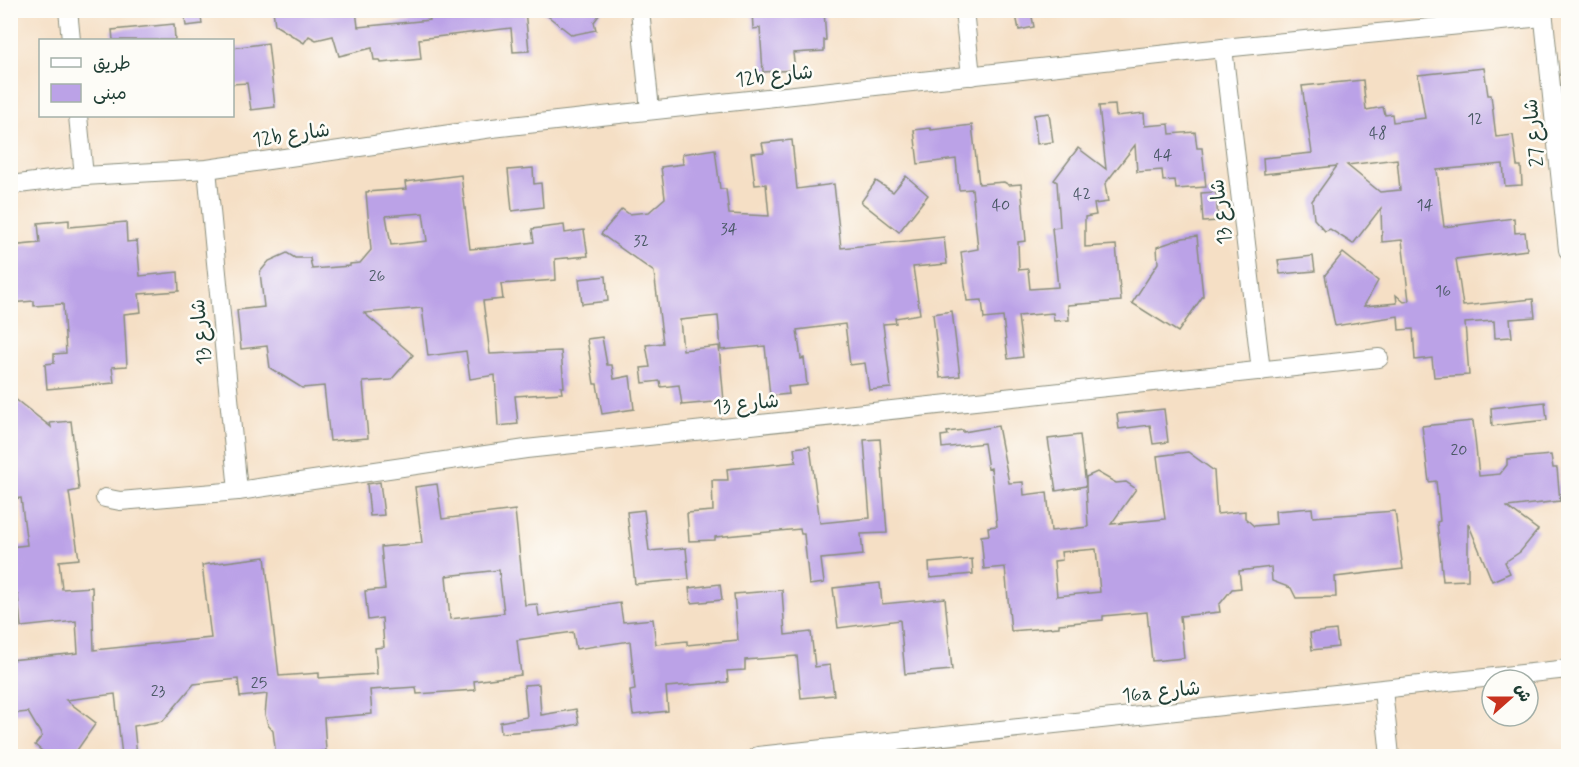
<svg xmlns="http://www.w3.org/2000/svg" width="1579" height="767" font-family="Mynerve,'Playpen Sans Arabic',sans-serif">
  <rect width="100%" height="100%" fill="#fdfcf7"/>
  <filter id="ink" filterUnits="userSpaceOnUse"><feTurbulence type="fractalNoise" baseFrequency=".0167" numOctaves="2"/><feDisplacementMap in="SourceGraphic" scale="12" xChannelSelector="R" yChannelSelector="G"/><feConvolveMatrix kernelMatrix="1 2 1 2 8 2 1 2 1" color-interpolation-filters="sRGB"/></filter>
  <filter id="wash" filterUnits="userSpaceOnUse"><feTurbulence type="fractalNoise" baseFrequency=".008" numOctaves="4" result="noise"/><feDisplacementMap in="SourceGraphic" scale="24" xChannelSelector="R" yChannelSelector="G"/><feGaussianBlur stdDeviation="1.35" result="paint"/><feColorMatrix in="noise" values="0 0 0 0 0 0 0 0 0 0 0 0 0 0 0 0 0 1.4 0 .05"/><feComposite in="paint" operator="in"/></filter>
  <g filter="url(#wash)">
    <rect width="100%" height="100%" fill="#f5dfc5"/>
    <g id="blocks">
      <g fill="#bba2e7" fill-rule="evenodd">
        <path d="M184,10H200L202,24L186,26Z"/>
        <path d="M273,10H356L358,27L430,20L428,10H525L529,51L513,52L511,28L419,39L421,59L381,63L380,60H374L372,48L339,56L333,36L316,40L309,36L304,43L275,25Z"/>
        <path d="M540,10H603L594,22L596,30L572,35Z"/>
        <path d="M752,10H824L826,40H824V51L793,53L795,70L763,72L760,28L753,29Z"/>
        <path d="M1031,12L1034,27L1019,30L1016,15Z"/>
        <path d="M174,24L175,40H113L112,30Z"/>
        <path d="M268,43L275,107L251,110L247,83L232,84V48Z"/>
        <path d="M1484,68L1488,95H1491L1496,137L1513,135L1517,166H1521L1522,185L1505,186L1503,164L1437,170L1444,227L1514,218L1515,233L1525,232L1527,250L1456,259L1463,306L1533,299L1535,317L1510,319L1512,337L1495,338L1494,321L1465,323L1469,375L1434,377L1432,358L1415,360L1413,329L1399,330L1398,316L1335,326L1325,275L1343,253L1378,281L1364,306L1397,303L1396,295L1404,302L1409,301L1402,240L1382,242L1381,208L1353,244L1330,229L1325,231L1314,219L1312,201L1337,166L1264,174L1263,158L1312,153L1302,86L1363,80L1366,110L1383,107L1385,115L1392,114L1393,122L1425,118L1418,75ZM1397,159L1400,190L1380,192L1347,165Z"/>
        <path d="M1115,105L1116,116L1144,113L1145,126L1169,124L1170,134L1195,132L1197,148H1202L1206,187L1176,189L1175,180L1163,181L1162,170L1137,172L1135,145L1105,184L1108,202L1094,204L1096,215L1085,217V247L1116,245L1121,301L1068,305L1069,320L1054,321L1053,313L1018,316L1023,357L1008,359L1003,317L984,319L982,300L967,301L961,252L978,249L972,189L959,190L956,159L918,164L914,130L930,128L931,130L972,125L979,184L1004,182L1009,185L1021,184L1026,241L1018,242L1019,270L1028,269L1030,289L1058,287L1052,228L1060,227L1057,182L1054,180L1078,148L1106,169L1099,106Z"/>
        <path d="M1049,113L1053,142L1037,144L1034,115Z"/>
        <path d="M792,140L797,189L834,184L841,248L944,237L947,264L913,267L920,314L895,318L896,323L883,324L891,388L869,390L865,363L850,365L845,324L797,330L801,359L804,358L807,385L788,387L789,394L770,396L765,346L721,350L718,316L680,320L683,350L719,346L724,401L682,405L679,385L661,387L660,381L643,383L641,368L650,367L646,345L663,343L654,272L601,234L622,209L629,214L649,212L665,198L661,167L683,164L682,154L715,149L720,189H726L729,214L769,216L766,184L755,185L751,153L764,152L762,143Z"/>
        <path d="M533,168L534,184L541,183L543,207L512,211L508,170Z"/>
        <path d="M461,175L470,249L497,247L534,242L532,229L564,225L565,233L584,230L588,256L555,259L556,280L501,284L503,299L483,301L490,354L561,351L564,387H561L562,393L515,396L518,424L498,426L495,375L470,379L466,351L428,356L422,308L364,313L413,355L391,380L363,382L368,438L330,441L324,386L302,388L270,368L267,346L241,349L237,310L264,307L260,272L269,261L287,253L295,258H310L312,269L350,266V264L360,263L371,250L366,192L406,189L405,182ZM423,213L427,241L391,245L386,216Z"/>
        <path d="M906,176L928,195L899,232L861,202L876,181L893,192Z"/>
        <path d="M1216,192L1218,221L1203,222L1201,193Z"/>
        <path d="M69,220V227L126,222L127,242L137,241L140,276L178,272L179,291L139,294L141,312L124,314L127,366L112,367L114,383L47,389L45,364L54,363V354L66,353L63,304L34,306V301L10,303V246L40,243L38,223Z"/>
        <path d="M1197,236L1203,296L1178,332L1132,303L1158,263L1157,247L1183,238Z"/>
        <path d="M1313,256L1315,271L1280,274L1278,260Z"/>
        <path d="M606,276L608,301L582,304L579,279Z"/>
        <path d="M952,311L960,376L940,378L933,314Z"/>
        <path d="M602,337L607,365H612L614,379L630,376L634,409L602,414L597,384H594L587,339Z"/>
        <path d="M10,395L51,427L50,423L71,421L79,490L69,492L79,559L59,561L62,589L92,587L94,650L211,638L202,565L265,557L279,676L319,673V678L377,674L375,648L384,647L382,618L368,620L365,591L385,589L381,547L422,543L415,487L437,484L442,519L515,510L525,605L537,604L539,616L620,603L623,622L653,619L656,644L687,641V645L738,640L734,594L782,590L785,635L811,632L815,667L830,665L834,695L801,698L797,656L745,660V670L727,671L728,682L666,687L668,711L633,715L630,691L635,690L630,641L576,649L573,632L517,640L521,675L474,681L475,690L417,694L416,687L370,690L372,714L324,718L326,751L292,754V756H276L273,731L268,725L265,715L267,694L240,697L238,679L194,684L163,721L134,726L137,756H122L115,694L66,700L96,723L73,756H48L35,745L42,736L28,712L10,714V660L78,653L76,621L21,627L18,595L10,596V547L27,545L21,498L10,499ZM499,570L504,613L450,619L446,576Z"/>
        <path d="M1545,402L1547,420L1492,426L1491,408Z"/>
        <path d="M1164,409L1168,442L1153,444L1150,425L1119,429L1117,414Z"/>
        <path d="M1473,421L1479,476L1500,474L1507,465V459L1551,455L1553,468H1557L1560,501L1507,507L1538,530L1520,552L1505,562L1510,573L1492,581L1468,523V580L1443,581L1437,522L1440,521L1436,481L1429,482L1422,426Z"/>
        <path d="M998,426L1009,483L1023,482L1024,495L1047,492L1051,531L1088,527L1086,486L1056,491L1048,439L1080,435L1086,486V477L1097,472L1116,483L1126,482L1136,489L1111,524L1165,519L1157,456L1188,452L1214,471L1217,514L1245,511V518L1254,526L1276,524L1275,511L1312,508L1313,517L1395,511L1403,569L1335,577L1336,597L1296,598L1291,588L1272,581L1271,567L1239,571L1241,588L1232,589L1219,605L1220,612L1180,616L1184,658L1152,661L1147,612L1103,616V620L1059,624V627L1011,631L1005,567L984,569L981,536L989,535L988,527L997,526L991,468L988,469L984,443L942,448L941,436L948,435L947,432L963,430V432ZM1096,549L1100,592L1057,596L1054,561L1062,560L1061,552Z"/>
        <path d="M880,439L887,533L861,534L863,555L821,559L824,583L809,585L804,534H801L800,529L715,537V540L689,541L687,513L713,511L712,480H728L727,469L796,462L794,448L810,446L820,523L870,518L864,440Z"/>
        <path d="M380,482L384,515L370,516L367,484Z"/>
        <path d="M644,510L649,551L686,548L689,579L635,584L627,512Z"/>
        <path d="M972,559L973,574L930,578L929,563Z"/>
        <path d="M880,583L882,604L945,598L952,670L905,674L900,620L838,628L833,588Z"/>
        <path d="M720,584L722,600L691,603L689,588Z"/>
        <path d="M1336,630L1338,647L1312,650L1310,633Z"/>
        <path d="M539,684L541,715L576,709L579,724L553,729L501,733L500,722L527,717L524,685Z"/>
      </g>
    </g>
  </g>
  <g filter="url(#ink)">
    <use href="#blocks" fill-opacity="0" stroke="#8a8e7c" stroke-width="1.5"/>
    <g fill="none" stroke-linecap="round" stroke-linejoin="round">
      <defs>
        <g id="minor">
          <path d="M68,10L71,40"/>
          <path d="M640,10L650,110"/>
          <path d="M964,10L971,76"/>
          <path d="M1543,10L1568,250"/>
          <path d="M1223,48L1261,371"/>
          <path d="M78,116L84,176"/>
          <path d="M207,169L238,491"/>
          <path d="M10,185L84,176L207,169L492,128L1223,48L1543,17"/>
          <path d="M105,498L120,501L238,491L526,449L1379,358"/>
          <path d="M1383,690L1390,756"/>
          <path d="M758,756L1568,669"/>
        </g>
      </defs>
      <use href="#minor" stroke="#8a8e7c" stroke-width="20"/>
      <use href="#minor" stroke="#fff" stroke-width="18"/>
    </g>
  </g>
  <g text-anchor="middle" stroke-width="5" stroke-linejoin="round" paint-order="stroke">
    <g font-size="16" fill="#465661">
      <text x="1475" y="124">12</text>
      <text x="1378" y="138">48</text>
      <text x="1163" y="160">44</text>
      <text x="1082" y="199">42</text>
      <text x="1001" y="210">40</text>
      <text x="1425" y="210">14</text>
      <text x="729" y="234">34</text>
      <text x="641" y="246">32</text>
      <text x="377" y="281">26</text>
      <text x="1443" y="296">16</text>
      <text x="1459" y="455">20</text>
      <text x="259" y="688">25</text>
      <text x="158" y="696">23</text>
    </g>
    <g font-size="20" fill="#1f3d34" stroke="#fdfcf7">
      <text transform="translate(774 75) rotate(-6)" y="7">12b شارع</text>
      <text transform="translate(1533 133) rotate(-96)" y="7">شارع 27</text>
      <text transform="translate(291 134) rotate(-8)" y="7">12b شارع</text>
      <text transform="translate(1220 212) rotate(-97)" y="7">شارع 13</text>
      <text transform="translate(200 332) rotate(-96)" y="7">شارع 13</text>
      <text transform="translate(746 403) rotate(-6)" y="7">شارع 13</text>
      <text transform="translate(1161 691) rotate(-6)" y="7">16a شارع</text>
    </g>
  </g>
  <rect width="1579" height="767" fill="none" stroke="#fdfcf7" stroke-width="36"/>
  <rect x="39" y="39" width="195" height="78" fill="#fdfcf7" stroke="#a4b0a9" stroke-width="1.5"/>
  <rect x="51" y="58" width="30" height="9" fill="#ffffff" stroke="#a4b0a9" stroke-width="1.5"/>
  <text x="93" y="69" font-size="18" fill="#1f3d34">طريق</text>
  <rect x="51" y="84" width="30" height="18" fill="#bba2e7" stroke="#a4b0a9" stroke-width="1.5"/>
  <text x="93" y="99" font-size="18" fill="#1f3d34">مبنى</text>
  <g transform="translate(1510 698) rotate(69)"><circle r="28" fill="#fdfcf7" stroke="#a4b0a9" stroke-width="1.5"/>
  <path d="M0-4.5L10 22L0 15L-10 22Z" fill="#c8321e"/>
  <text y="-9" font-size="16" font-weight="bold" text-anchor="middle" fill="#1f3d34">ش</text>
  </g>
</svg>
